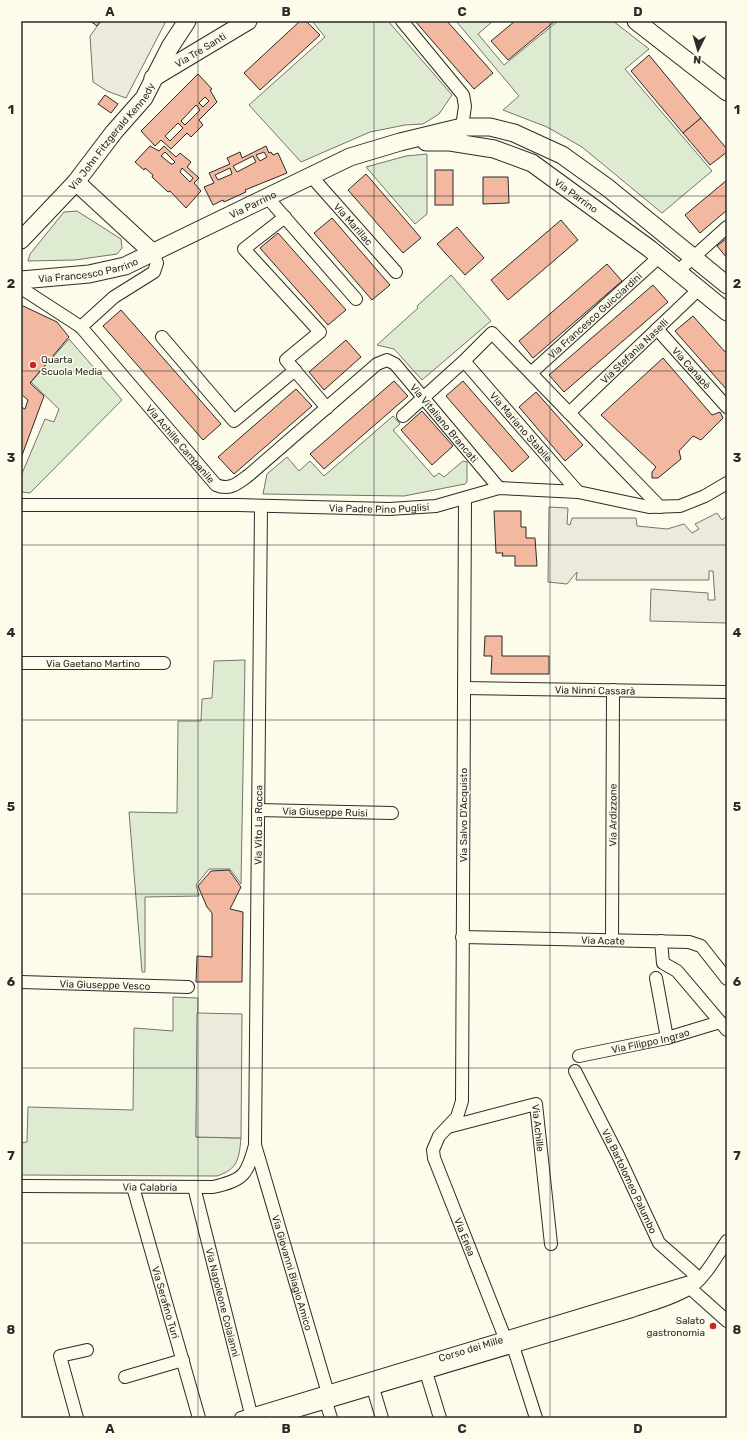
<svg xmlns="http://www.w3.org/2000/svg" width="748" height="1439" font-family="Rubik,sans-serif">
  <rect width="100%" height="100%" fill="#fdfbea"/>
  <g fill="#deebd1" stroke="#74746e">
    <path d="M312,21H388L452,95L439,114L423,124L405,125L370,132L301,162L249,105L325,37Z"/>
    <path d="M456,21H493L478,34L504,65L558,21H613L649,49L625,69L712,171L662,213L582,147L547,127L503,110L519,96Z"/>
    <path d="M427,154V214L415,224L366,167L406,156Z"/>
    <path d="M77,211L121,239L122,248L117,254L75,260L28,261L30,254L64,212Z"/>
    <path d="M451,275L491,321L422,380L394,349L377,345L418,308L417,306Z"/>
    <path d="M69,339L122,400L30,493L21,492V476L45,419L54,422L59,409L31,382Z"/>
    <path d="M393,416L400,424L393,430L434,477L439,473L444,477L463,461L467,462V482L465,484L404,496L263,494L267,474L287,457L299,471L310,461L324,476Z"/>
    <path d="M245,660L241,884L230,869H209L196,885L199,896L145,897V972H142L129,812L177,813L178,721H201L202,699L212,698L214,661Z"/>
    <path d="M173,997L198,998L196,1137L241,1138C239,1159 238,1169 217,1176L21,1175V1143L27,1142L28,1107L133,1110L134,1028L173,1031Z"/>
  </g>
  <g fill="#eceadb" stroke="#74746e">
    <path d="M101,21H162L165,23L126,98L107,91L93,82L90,36Z"/>
    <path d="M549,507L568,508L567,524L570,525L572,518H636L637,526L667,529L684,524L692,533L699,529L695,524L717,513L722,520L727,516V623L650,621L651,589L708,593V600H715L713,571H709V580H576L577,572L567,584L548,582Z"/>
    <path d="M197,1013L242,1014L241,1138L196,1137Z"/>
  </g>
  <g fill="#f2b8a0" stroke="#2b2b2b" fill-rule="evenodd">
    <path d="M90,21H101L97,26Z"/>
    <path d="M300,21H306L320,35L260,90L244,73Z"/>
    <path d="M415,21H447L493,73L474,89Z"/>
    <path d="M515,21H555L508,60L491,41Z"/>
    <path d="M649,55L701,118L683,133L631,71Z"/>
    <path d="M198,74L212,89L210,90L217,102L199,120L203,125L191,137L187,133L171,149L161,140L155,146L141,131ZM205,97L209,101L203,107L199,103ZM196,105L200,110L185,125L181,121ZM178,123L183,128L170,141L165,136Z"/>
    <path d="M105,95L118,104L111,113L98,104Z"/>
    <path d="M701,118L727,149V152L710,165L683,133Z"/>
    <path d="M150,146L159,151L164,146L176,157L180,153L191,162L187,167L199,178L194,183L201,191L186,208L170,191L168,192L152,177L153,175L145,168L144,170L135,162ZM165,152L175,162L173,164H171L161,156ZM182,168L193,178L190,182L180,172Z"/>
    <path d="M266,146L269,153L271,152L273,155L278,153L287,173L245,190L246,192L224,202L223,200L213,205L204,187L214,183L209,173L230,164L227,158L240,152L242,158ZM264,152L267,157L260,161L256,155ZM253,156L256,162L237,172L233,166ZM230,168L232,174L218,180L215,175Z"/>
    <rect x="435" y="170" width="18" height="35"/>
    <path d="M366,174L421,238L403,253L348,190Z"/>
    <path d="M483,177H508L509,203L483,204Z"/>
    <path d="M727,180V210L700,233L685,215Z"/>
    <path d="M332,218L390,285L372,300L314,233Z"/>
    <path d="M561,220L578,240L508,300L491,280Z"/>
    <path d="M457,227L484,258L465,275L437,244Z"/>
    <path d="M278,233L346,310L328,325L260,248Z"/>
    <path d="M727,238V258L717,246Z"/>
    <path d="M607,264L622,281L533,358L519,341Z"/>
    <path d="M653,285L668,302L564,392L549,375Z"/>
    <path d="M21,305L57,322L69,337L30,383L44,396L21,458V407L25,409L28,400L21,394Z"/>
    <path d="M121,310L221,424L203,440L103,326Z"/>
    <path d="M693,316L727,354V390L675,331Z"/>
    <path d="M346,340L361,357L324,390L309,372Z"/>
    <path d="M663,358L712,415L720,412L723,418L701,440L693,436L679,451L681,459L658,478H652V472L656,467L601,415Z"/>
    <path d="M394,381L408,396L324,469L310,454Z"/>
    <path d="M463,381L529,457L512,472L446,396Z"/>
    <path d="M296,389L312,406L234,474L218,457Z"/>
    <path d="M536,392L583,445L565,461L519,407Z"/>
    <path d="M422,411L453,446L432,465L401,430Z"/>
    <path d="M494,511H521V527H526V538H535L537,566H515V556H502L503,553H496Z"/>
    <path d="M485,636H502V656H549V674H491L492,656H484Z"/>
    <path d="M229,870L241,887L230,909L243,912L242,982H196L197,956L212,957V913L207,907L198,886L211,871Z"/>
  </g>
  <g fill="none" stroke-linecap="round" stroke-linejoin="round">
    <defs>
      <g id="street">
        <path d="M402,21L463,95L465,106L461,134"/>
        <path id="s1" d="M311,176L396,272"/>
        <path d="M267,197L356,299"/>
        <path d="M285,217L244,249L320,332L286,360L327,408"/>
        <path d="M677,272L727,227"/>
        <path id="s2" d="M21,288L81,327L216,485C230,491 238,483 249,475L377,364L387,360L395,364L499,488"/>
        <path d="M81,327L114,297L154,272L157,263L153,253"/>
        <path id="s3" d="M657,329L727,407"/>
        <path d="M162,337L234,421L295,370"/>
        <path id="s4" d="M464,361L578,492"/>
        <path id="s5" d="M531,373L659,257"/>
        <path id="s6" d="M569,413L699,289"/>
        <path d="M403,416L464,361L492,333L660,507"/>
        <path id="s7" d="M465,498L462,1101L457,1117L439,1136L433,1150L434,1158L509,1348"/>
        <path id="s8" d="M21,505H239L389,509L436,506L499,488L578,492L649,507L680,506L705,496L727,483"/>
        <path id="s9" d="M21,663H164"/>
        <path id="s10" d="M464,688L727,692"/>
        <path id="s11" d="M258,810L392,813"/>
        <path id="s12" d="M462,937L689,942L701,946L727,979"/>
        <path id="s13" d="M612,940L613,690"/>
        <path d="M661,941L663,963L677,971L727,1030"/>
        <path d="M656,978L667,1038"/>
        <path id="s14" d="M21,982L188,987"/>
        <path id="s15" d="M579,1056L667,1038L720,1022"/>
        <path id="s16" d="M575,1071L618,1155L659,1243L700,1279"/>
        <path id="s17" d="M448,1127L536,1104L551,1244"/>
        <path id="s18" d="M255,1145L330,1400"/>
        <path id="s19" d="M21,1186L213,1187C244,1180 247,1175 255,1145L261,506"/>
        <path id="s20" d="M133,1187L199,1418"/>
        <path id="s21" d="M194,1187L252,1418"/>
        <path d="M690,1288L727,1321"/>
        <path d="M513,1346L536,1418"/>
        <path d="M426,1372L440,1418"/>
        <path d="M125,1377L183,1360"/>
        <path d="M373,1388L382,1418"/>
        <path d="M326,1402L331,1418"/>
        <path d="M77,1418L60,1356L87,1350"/>
        <path id="s22" d="M241,1418L693,1281"/>
        <path d="M273,1418L632,1311C651,1304 673,1299 690,1288C706,1276 716,1257 727,1241"/>
      </g>
      <g id="secondary">
        <path d="M636,21L727,92"/>
        <path id="s23" d="M153,78L248,21"/>
        <path id="s24" d="M426,142H450L494,149L532,163L650,249L727,312"/>
        <path d="M76,182L153,253"/>
        <path id="s25" d="M21,240L76,182L114,132L144,98L170,47L187,21"/>
        <path id="s26" d="M21,280L89,274L125,266L350,157L400,142L462,127H490L514,133L562,155L608,188L727,285"/>
      </g>
    </defs>
    <use href="#street" stroke="#2b2b2b" stroke-width="14"/>
    <use href="#secondary" stroke="#2b2b2b" stroke-width="19"/>
    <use href="#street" stroke="#fdfbea" stroke-width="12"/>
    <use href="#secondary" stroke="#fdfbea" stroke-width="17"/>
  </g>
  <path fill="none" stroke="#2b2b2b" stroke-width="1" stroke-opacity="0.55" d="M198,21V1418M374,21V1418M550,21V1418M21,196H727M21,371H727M21,545H727M21,720H727M21,894H727M21,1068H727M21,1243H727"/>
  <g fill="#c62828" stroke="#fdfbea" stroke-width="1.5">
    <circle cx="33" cy="365" r="4"/>
    <circle cx="713" cy="1326" r="4"/>
  </g>
  <g text-anchor="middle" stroke-width="3" stroke-linejoin="round" paint-order="stroke">
    <g font-size="10" fill="#2b2b2b" stroke="#fdfbea">
      <text dy="4" stroke="none"><textPath href="#s23" startOffset="55">Via Tre Santi</textPath></text>
      <text dy="4" stroke="none"><textPath href="#s25" startOffset="138">Via John Fitzgerald Kennedy</textPath></text>
      <text dy="4" stroke="none"><textPath href="#s24" startOffset="164">Via Parrino</textPath></text>
      <text dy="4" stroke="none"><textPath href="#s26" startOffset="247">Via Parrino</textPath></text>
      <text dy="4" stroke="none"><textPath href="#s1" startOffset="64">Via Marillac</textPath></text>
      <text dy="4" stroke="none"><textPath href="#s26" startOffset="68">Via Francesco Parrino</textPath></text>
      <text dy="4" stroke="none"><textPath href="#s5" startOffset="86">Via Francesco Guicciardini</textPath></text>
      <text dy="4" stroke="none"><textPath href="#s6" startOffset="90">Via Stefania Naselli</textPath></text>
      <text dy="4" stroke="none"><textPath href="#s3" startOffset="52">Via Canapè</textPath></text>
      <text dy="4" stroke="none"><textPath href="#s2" startOffset="582">Via Vitaliano Brancati</textPath></text>
      <text dy="4" stroke="none"><textPath href="#s4" startOffset="87">Via Mariano Stabile</textPath></text>
      <text dy="4" stroke="none"><textPath href="#s2" startOffset="225">Via Achille Campanile</textPath></text>
      <text dy="4" stroke="none"><textPath href="#s8" startOffset="358">Via Padre Pino Puglisi</textPath></text>
      <text dy="4" stroke="none"><textPath href="#s9" startOffset="72">Via Gaetano Martino</textPath></text>
      <text dy="4" stroke="none"><textPath href="#s10" startOffset="131">Via Ninni Cassarà</textPath></text>
      <text dy="4" stroke="none"><textPath href="#s11" startOffset="67">Via Giuseppe Ruisi</textPath></text>
      <text transform="translate(463 815) rotate(-90)" y="4">Via Salvo D'Acquisto</text>
      <text dy="4" stroke="none"><textPath href="#s13" startOffset="125">Via Ardizzone</textPath></text>
      <text dy="4" stroke="none"><textPath href="#s19" startOffset="577">Via Vito La Rocca</textPath></text>
      <text dy="4" stroke="none"><textPath href="#s12" startOffset="141">Via Acate</textPath></text>
      <text dy="4" stroke="none"><textPath href="#s14" startOffset="84">Via Giuseppe Vesco</textPath></text>
      <text dy="4" stroke="none"><textPath href="#s15" startOffset="73">Via Filippo Ingrao</textPath></text>
      <text dy="4" stroke="none"><textPath href="#s17" startOffset="115">Via Achille</textPath></text>
      <text dy="4" stroke="none"><textPath href="#s16" startOffset="123">Via Bartolomeo Palumbo</textPath></text>
      <text dy="4" stroke="none"><textPath href="#s19" startOffset="129">Via Calabria</textPath></text>
      <text dy="4" stroke="none"><textPath href="#s7" startOffset="754">Via Enea</textPath></text>
      <text dy="4" stroke="none"><textPath href="#s18" startOffset="133">Via Giovanni Biagio Amico</textPath></text>
      <text dy="4" stroke="none"><textPath href="#s20" startOffset="120">Via Serafino Turi</textPath></text>
      <text dy="4" stroke="none"><textPath href="#s21" startOffset="119">Via Napoleone Colaianni</textPath></text>
      <text dy="4" stroke="none"><textPath href="#s22" startOffset="240">Corso dei Mille</textPath></text>
    </g>
    <g font-size="10" fill="#2b2b2b" stroke="#fdfbea" text-anchor="start">
      <text x="41" y="363">Quarta<tspan x="41" dy="12">Scuola Media</tspan></text>
      <text x="705" y="1324" text-anchor="end">Salato<tspan x="705" dy="12">gastronomia</tspan></text>
    </g>
  </g>
  <rect width="748" height="1439" fill="none" stroke="#fdfbea" stroke-width="44"/>
  <g transform="translate(698 50) rotate(185)" stroke="#fdfbea" stroke-width="3" paint-order="stroke">
  <path d="M0-3L7 15L0 10L-7 15Z" fill="#2b2b2b"/>
  <text y="-6" font-size="11" font-weight="bold" text-anchor="middle" fill="#2b2b2b">N</text>
  </g>
  <rect x="22" y="22" width="704" height="1395" fill="none" stroke="#2b2b2b" stroke-width="1.5"/>
  <g font-size="13" text-anchor="middle" font-weight="bold" fill="#2b2b2b">
    <text x="110" y="16">A</text>
    <text x="286" y="16">B</text>
    <text x="462" y="16">C</text>
    <text x="638" y="16">D</text>
    <text x="11" y="114">1</text>
    <text x="737" y="114">1</text>
    <text x="11" y="288">2</text>
    <text x="737" y="288">2</text>
    <text x="11" y="462">3</text>
    <text x="737" y="462">3</text>
    <text x="11" y="637">4</text>
    <text x="737" y="637">4</text>
    <text x="11" y="811">5</text>
    <text x="737" y="811">5</text>
    <text x="11" y="986">6</text>
    <text x="737" y="986">6</text>
    <text x="11" y="1160">7</text>
    <text x="737" y="1160">7</text>
    <text x="11" y="1334">8</text>
    <text x="737" y="1334">8</text>
    <text x="110" y="1433">A</text>
    <text x="286" y="1433">B</text>
    <text x="462" y="1433">C</text>
    <text x="638" y="1433">D</text>
  </g>
</svg>
